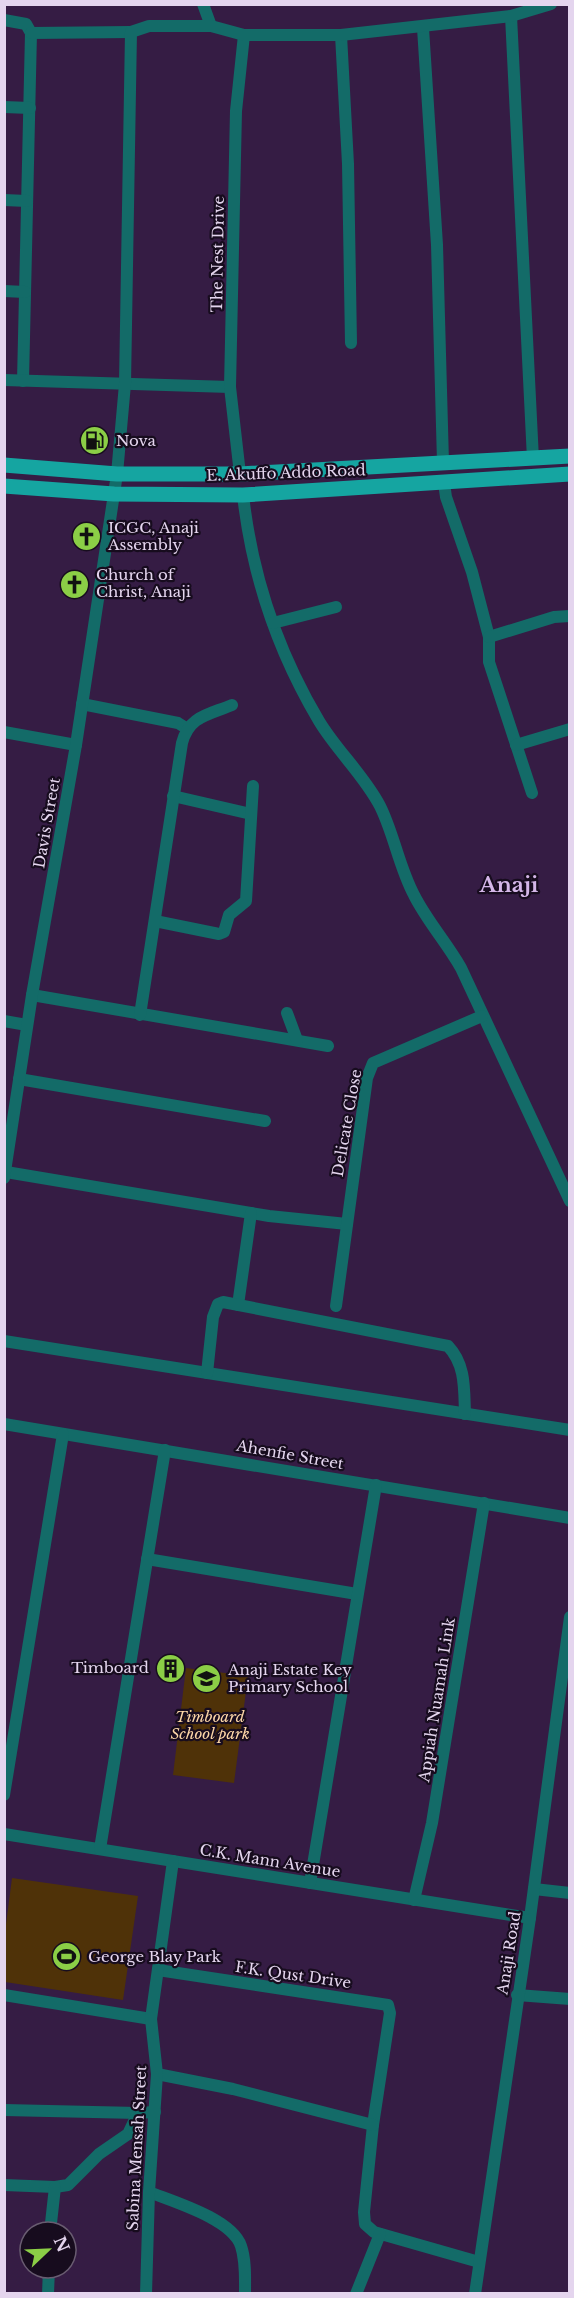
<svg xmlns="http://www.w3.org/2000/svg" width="574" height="2298" font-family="'Libre Baskerville',serif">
  <rect width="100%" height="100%" fill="#351c44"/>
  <g fill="#4f3208">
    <path d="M186,1668L248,1676L234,1783L173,1775Z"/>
    <path d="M12,1878L138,1896L123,2000L5,1982V1932Z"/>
  </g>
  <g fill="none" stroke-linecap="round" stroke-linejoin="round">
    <g stroke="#136b68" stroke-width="12">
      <path d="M203,4L211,26"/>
      <path d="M511,16L533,459"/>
      <path d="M4,20L26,24L31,33L23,381"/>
      <path d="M423,28L437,245L443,462"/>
      <path d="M31,33L131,32"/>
      <path d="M341,35L348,164L351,343"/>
      <path d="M4,107L30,108"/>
      <path d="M4,200L27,201"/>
      <path d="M4,291L25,292"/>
      <path d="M4,380L230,387"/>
      <path d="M240,474L230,387L236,111L244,35"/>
      <path d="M444,483L446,497L472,572L489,637V662L532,793"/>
      <path d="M243,495C252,575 278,652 319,721C337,751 364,775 380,806C394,834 399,867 414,895C427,921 447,943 461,968L570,1201"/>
      <path d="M273,623L336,607"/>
      <path d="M489,637L554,617L570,616"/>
      <path d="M82,704L178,723L186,728"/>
      <path d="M4,732L76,745"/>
      <path d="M516,745L570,729"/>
      <path d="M173,796L251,814"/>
      <path d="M155,921L219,934L224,932L229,915L246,901L253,786"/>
      <path d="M32,995L328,1046"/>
      <path d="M287,1013L297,1040"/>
      <path d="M140,1015L182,743C189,716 208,715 232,705"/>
      <path d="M4,1021L27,1025"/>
      <path d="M19,1079L265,1121"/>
      <path d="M6,1172L269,1216L347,1224"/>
      <path d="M4,1178L32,995L76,745L117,474L125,384L131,32L149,26H211L244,35H341L511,16L551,4"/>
      <path d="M238,1305L251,1213"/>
      <path d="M336,1306L367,1078L373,1063L482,1016"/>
      <path d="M4,1341L570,1430"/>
      <path d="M207,1373L213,1317L218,1304L223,1302L448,1346C466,1365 464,1389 465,1414"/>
      <path d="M4,1424L570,1518"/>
      <path d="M147,1559L357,1594"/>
      <path d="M4,1795L63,1434"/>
      <path d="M4,1834L530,1918"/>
      <path d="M100,1849L165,1450"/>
      <path d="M310,1883L376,1485"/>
      <path d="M534,1889L570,1893"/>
      <path d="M414,1900L432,1823L484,1503"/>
      <path d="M158,1970L388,2005L390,2013L373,2125L364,2212L365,2224L374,2232L479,2262"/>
      <path d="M4,1995L151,2019"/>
      <path d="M517,1995L570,1999"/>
      <path d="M157,2074L233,2089L373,2125"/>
      <path d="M4,2110L138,2113"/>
      <path d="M4,2185L55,2187L68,2185L99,2154L128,2134L138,2113L155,2112"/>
      <path d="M149,2192C174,2202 232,2219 241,2246C246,2261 245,2278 245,2294"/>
      <path d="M50,2232L55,2187"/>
      <path d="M48,2294L49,2268"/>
      <path d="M146,2294L149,2192L157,2074L151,2019L173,1861"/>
      <path d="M356,2294L380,2234"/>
      <path d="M475,2294L530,1918L570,1617"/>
    </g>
    <g stroke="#15a5a1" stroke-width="15">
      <path d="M4,465L117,474H240L570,456"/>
      <path d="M4,486L114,494L243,495L570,474"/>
    </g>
  </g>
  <defs>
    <symbol id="fuel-disc" viewBox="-11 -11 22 22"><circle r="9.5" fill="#8bce46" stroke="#170c1e"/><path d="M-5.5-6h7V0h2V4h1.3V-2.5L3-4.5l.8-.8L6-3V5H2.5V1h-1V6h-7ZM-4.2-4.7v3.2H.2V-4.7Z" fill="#111"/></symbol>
    <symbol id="church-disc" viewBox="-11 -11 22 22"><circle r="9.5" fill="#8bce46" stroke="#170c1e"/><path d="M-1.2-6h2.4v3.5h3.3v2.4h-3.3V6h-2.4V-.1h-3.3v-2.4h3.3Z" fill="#111"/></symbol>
    <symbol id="building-disc" viewBox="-11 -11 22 22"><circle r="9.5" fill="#8bce46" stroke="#170c1e"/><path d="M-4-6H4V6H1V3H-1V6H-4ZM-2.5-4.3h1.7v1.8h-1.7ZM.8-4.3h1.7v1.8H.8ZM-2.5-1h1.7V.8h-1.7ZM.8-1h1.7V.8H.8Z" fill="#111"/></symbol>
    <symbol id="school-disc" viewBox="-11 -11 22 22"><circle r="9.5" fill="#8bce46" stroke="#170c1e"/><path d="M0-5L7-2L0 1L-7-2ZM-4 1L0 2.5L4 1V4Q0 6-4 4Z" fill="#111"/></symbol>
    <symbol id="stadium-disc" viewBox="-11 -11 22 22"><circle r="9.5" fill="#8bce46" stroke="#170c1e"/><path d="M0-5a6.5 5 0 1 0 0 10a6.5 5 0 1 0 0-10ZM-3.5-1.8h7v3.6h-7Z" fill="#111"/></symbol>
  </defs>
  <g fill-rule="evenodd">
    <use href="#fuel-disc" x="78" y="424" width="33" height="33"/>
    <use href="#church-disc" x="70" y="520" width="33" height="33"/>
    <use href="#church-disc" x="58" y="568" width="33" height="33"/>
    <use href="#building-disc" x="154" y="1652" width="33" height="33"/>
    <use href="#school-disc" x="190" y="1662" width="33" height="33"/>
    <use href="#stadium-disc" x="50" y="1940" width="33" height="33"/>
  </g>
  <g text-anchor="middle" stroke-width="4.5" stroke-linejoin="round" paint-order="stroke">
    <g font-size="15" fill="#e4d5ee" stroke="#170c1e">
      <text transform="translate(218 254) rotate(-89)" y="5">The Nest Drive</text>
      <text transform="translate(286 473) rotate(-2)" y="5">E. Akuffo Addo Road</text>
      <text transform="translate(47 823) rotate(-80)" y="5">Davis Street</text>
      <text transform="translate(347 1123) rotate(-80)" y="5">Delicate Close</text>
      <text transform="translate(290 1455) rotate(10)" y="5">Ahenfie Street</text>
      <text transform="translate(437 1700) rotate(-81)" y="5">Appiah Nuamah Link</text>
      <text transform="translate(270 1861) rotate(9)" y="5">C.K. Mann Avenue</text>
      <text transform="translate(509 1953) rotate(-81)" y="5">Anaji Road</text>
      <text transform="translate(293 1975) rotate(8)" y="5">F.K. Qust Drive</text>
      <text transform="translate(137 2148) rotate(-87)" y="5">Sabina Mensah Street</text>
    </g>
    <g font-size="15" fill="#e4d5ee" stroke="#170c1e" text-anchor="start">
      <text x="116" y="446">Nova</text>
      <text x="108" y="533">ICGC, Anaji<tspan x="108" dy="17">Assembly</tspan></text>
      <text x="96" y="580">Church of<tspan x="96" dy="17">Christ, Anaji</tspan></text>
      <text x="149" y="1673" text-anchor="end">Timboard</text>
      <text x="228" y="1675">Anaji Estate Key<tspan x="228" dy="17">Primary School</tspan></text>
      <text x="88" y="1962">George Blay Park</text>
    </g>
    <g font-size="15" font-style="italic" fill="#fcd6a7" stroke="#170c1e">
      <text x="210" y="1722">Timboard<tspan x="210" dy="17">School park</tspan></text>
    </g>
    <g font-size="21" font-weight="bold" fill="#d4b6e8" stroke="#170c1e">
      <text x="509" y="892">Anaji</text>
    </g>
  </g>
  <rect width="574" height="2298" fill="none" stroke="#e4d5ee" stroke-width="12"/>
  <g transform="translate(48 2250) rotate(67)"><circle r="28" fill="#170c1e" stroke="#695c71" stroke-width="1.5"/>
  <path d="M0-4.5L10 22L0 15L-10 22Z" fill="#8bce46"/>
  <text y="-9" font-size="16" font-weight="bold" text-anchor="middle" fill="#e4d5ee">N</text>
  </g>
</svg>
